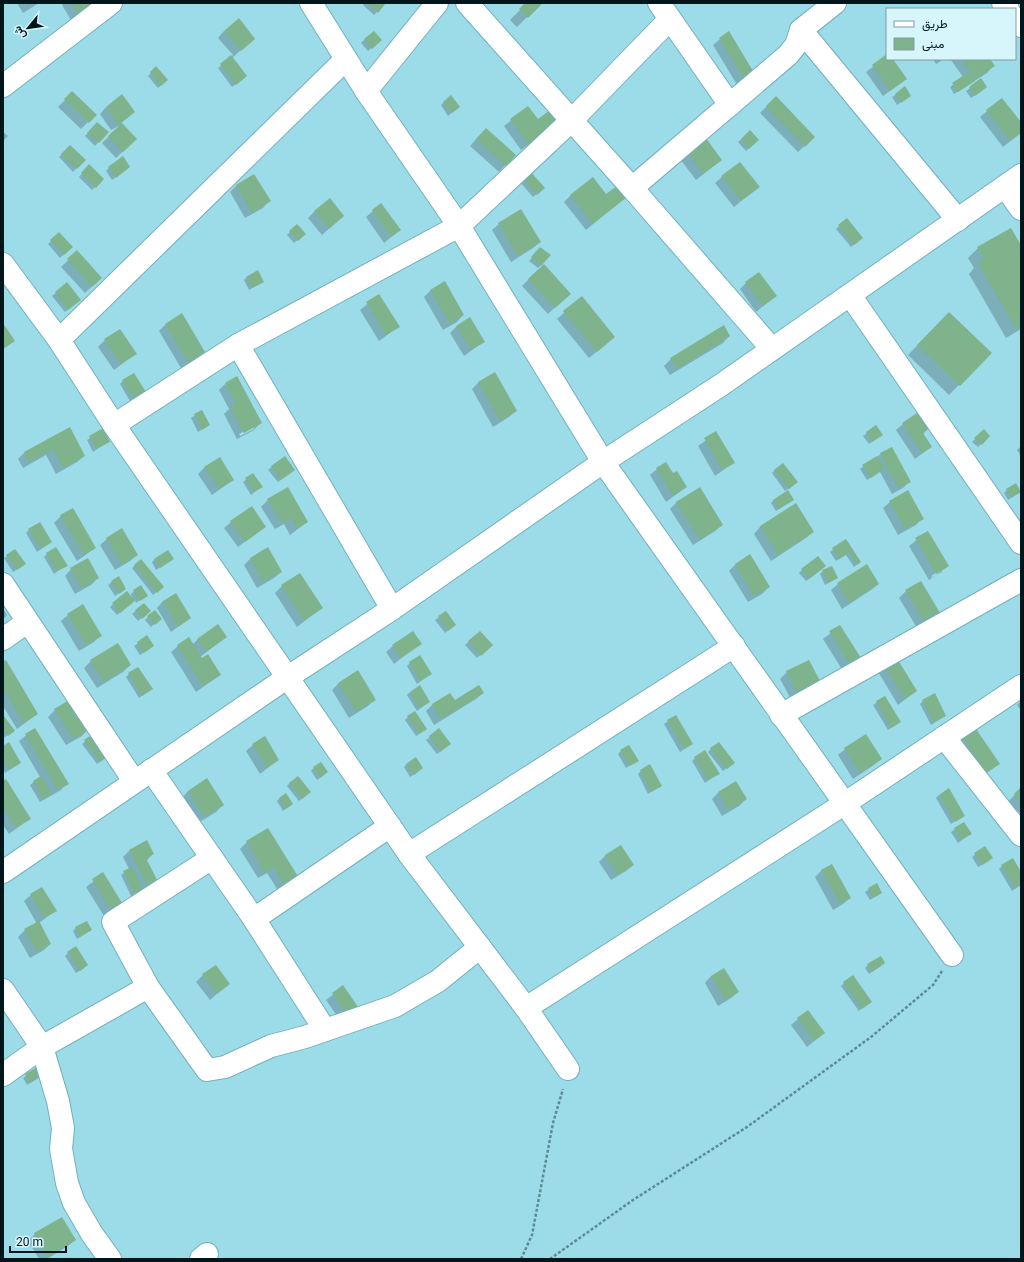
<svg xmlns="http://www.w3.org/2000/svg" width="1024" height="1262" font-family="Roboto,Vazirmatn,sans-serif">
  <rect width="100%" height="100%" fill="#9cdbe8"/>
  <g fill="#0003" fill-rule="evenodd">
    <path d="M17,3H39L23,13Z"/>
    <path d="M63,3H97L74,25L62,5Z"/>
    <path d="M364,3H385L374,15L363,5Z"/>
    <path d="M527,3H541L517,27L510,20Z"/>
    <path d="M224,31L247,45L232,58L243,79L232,87L218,68L233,55L218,38Z"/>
    <path d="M373,32L377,43L368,51L361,43Z"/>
    <path d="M729,32L755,76L739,88L713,45Z"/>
    <path d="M887,56V59H892L906,79L883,96L866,72Z"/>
    <path d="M933,59H944L936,64Z"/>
    <path d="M952,59H989L993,66L987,73L954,94L950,87L963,77L951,60Z"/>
    <path d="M156,68L164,83L158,88L148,76Z"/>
    <path d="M981,80L983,90L971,98L966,91Z"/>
    <path d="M905,88L910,96L897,105L892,97Z"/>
    <path d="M72,93L95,115L81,129L58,107Z"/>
    <path d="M776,97L814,137L798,152L760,113Z"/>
    <path d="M444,102L456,109L448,116L441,105Z"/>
    <path d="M106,107L134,112L121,123L136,139L116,158L102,143L121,125L111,130L100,114Z"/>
    <path d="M528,107L538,121L554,126L521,150L504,126Z"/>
    <path d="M987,111L1021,124V133L1003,147L980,117Z"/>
    <path d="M94,126L107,132L95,146L85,136Z"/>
    <path d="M3,132L8,136L3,141Z"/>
    <path d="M750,132L757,140L746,151L738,142Z"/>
    <path d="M479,136L515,155L499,172L470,146Z"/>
    <path d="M70,146L84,160L73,172L59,157Z"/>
    <path d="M686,152L721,160L696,180L680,159Z"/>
    <path d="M89,166L103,179L92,190L79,177Z"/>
    <path d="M129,167L112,180L106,171L109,168Z"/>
    <path d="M529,171L544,188L533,197L519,181Z"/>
    <path d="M254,175L269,201L263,208L245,218L230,192L236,186Z"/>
    <path d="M722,177L758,187L734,207L715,183Z"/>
    <path d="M571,195L606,196L625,197L586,230L564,202Z"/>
    <path d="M381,204L400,230L384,243L366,217Z"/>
    <path d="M315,211L343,216L322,235L308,218Z"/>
    <path d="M499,224L540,242L533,248L511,262L492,230Z"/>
    <path d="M297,225L304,234L294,243L287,235Z"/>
    <path d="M839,226L859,241L851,247L836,229Z"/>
    <path d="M59,234L72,247L60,258L48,244Z"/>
    <path d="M1021,247V329L1006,338L969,274L974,268L968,258L978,248Z"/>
    <path d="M538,251L541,265L538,268L529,261Z"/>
    <path d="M77,252L101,278L85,293L61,267Z"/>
    <path d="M247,277L263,282L249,290L244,280Z"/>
    <path d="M529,279L563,300L548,314L522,286Z"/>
    <path d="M746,283L776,296L756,312L740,289Z"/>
    <path d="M67,284L76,303L65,312L52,296Z"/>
    <path d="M431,290L463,315L457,322L443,330L424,297Z"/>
    <path d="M379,295L398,327L379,341L360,310Z"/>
    <path d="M582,297L607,343L589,358L557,319Z"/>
    <path d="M949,313L990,353L949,395L908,355Z"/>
    <path d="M469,319L483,342L464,356L450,333L456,327Z"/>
    <path d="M165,325L204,352L198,358L181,368L159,331Z"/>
    <path d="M724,327L729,336L723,343L670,375L664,366L671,359Z"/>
    <path d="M105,340L135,354L114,370L98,347Z"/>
    <path d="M495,373L516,411L509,417L493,427L472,389L478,383Z"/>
    <path d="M123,381L144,392L130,401L120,384Z"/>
    <path d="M225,384L260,423L254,430L237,439L224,414L229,409L219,390ZM254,426V429L240,436L239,434Z"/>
    <path d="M201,411L209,425L198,432L191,418Z"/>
    <path d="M903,424L929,427L923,434L931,447L915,459L896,430Z"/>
    <path d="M876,426L879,437L869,444L863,436Z"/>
    <path d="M69,428L84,456L77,462L56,474L46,455L23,468L18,459L24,453Z"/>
    <path d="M102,430L109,441L93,452L87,440Z"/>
    <path d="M984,431L989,436L978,447L972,442Z"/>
    <path d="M716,433L733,463L715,476L698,446Z"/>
    <path d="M1021,446V456L1017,450Z"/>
    <path d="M881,454L910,481L903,488L892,494L880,472L867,480L860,469Z"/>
    <path d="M284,457L291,472L278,482L268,470Z"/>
    <path d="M205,467L233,480L212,495L198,474Z"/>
    <path d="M657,469L673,475L686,487L666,502L650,475Z"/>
    <path d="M775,470L794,485L785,491L772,473Z"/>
    <path d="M253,474L261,487L251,495L243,482Z"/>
    <path d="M1007,490L1020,492L1008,500L1004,493Z"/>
    <path d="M268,500L307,522L290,535L284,524L275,529L261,507Z"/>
    <path d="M774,500L790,502L776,511L771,503Z"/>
    <path d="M677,502L722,525L715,531L693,545L670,509Z"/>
    <path d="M890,502L922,518L916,525L898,535L883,508Z"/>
    <path d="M795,505L813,532L806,538L771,561L754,534L760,527Z"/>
    <path d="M61,516L95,548L77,561L54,523Z"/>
    <path d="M231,522L264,527L238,547L224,528Z"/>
    <path d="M29,530L51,542L37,552L26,533Z"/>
    <path d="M927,532L948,566L929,580L909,546ZM942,569V572L932,577L931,576Z"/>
    <path d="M107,539L137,555L130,561L115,570L100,545Z"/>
    <path d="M846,540L860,562L854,567L846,555L836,561L830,552Z"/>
    <path d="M268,549L281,572L274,578L257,588L244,565L250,559Z"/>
    <path d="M47,554L66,565L54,574L44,557Z"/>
    <path d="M7,556L21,567L13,572L4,558Z"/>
    <path d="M155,559H173L156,570L152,562Z"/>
    <path d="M736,564L769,587L762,594L748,602L729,571Z"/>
    <path d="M135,565L159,590L153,595L132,568Z"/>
    <path d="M71,569L98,578L91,585L75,594L65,576Z"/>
    <path d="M822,569L806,581L799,573L802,570Z"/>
    <path d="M823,571L837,578L825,585L820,574Z"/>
    <path d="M118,577L125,589L115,596L108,585Z"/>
    <path d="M921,582L939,613L917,628L899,598L906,591Z"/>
    <path d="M838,584H878L871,590L842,609L831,590Z"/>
    <path d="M282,586L321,608L297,627L275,593Z"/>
    <path d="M134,591L143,598L136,603L135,600L117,615L110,607L113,604L132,598L131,594Z"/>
    <path d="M163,601L190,618L171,632L157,608Z"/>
    <path d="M144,604L146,614L138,621L132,614Z"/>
    <path d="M3,608L7,615L3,620Z"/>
    <path d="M446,612L452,627L445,633L435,620Z"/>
    <path d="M68,615L100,636L94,642L79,651L61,621Z"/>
    <path d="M148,617L158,621L151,627L145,620Z"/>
    <path d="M840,626L859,658L843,671L823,639Z"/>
    <path d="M480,632L491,645L477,658L465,645Z"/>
    <path d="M147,637L150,649L140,655L134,646Z"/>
    <path d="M226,637L200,657L220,675L196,692L171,652L178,646L192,645L198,639Z"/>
    <path d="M420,643L394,664L386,652L393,646Z"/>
    <path d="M895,656L916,691L898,705L877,670Z"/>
    <path d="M91,661L130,665L123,672L97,688L84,668Z"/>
    <path d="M3,663L37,714L17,729L3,706Z"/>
    <path d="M410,663L431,674L417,684L407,666Z"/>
    <path d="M358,672L375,699L368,706L349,718L332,690L338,684Z"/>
    <path d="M787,672L813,689L792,701L780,679Z"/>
    <path d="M129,674L151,689L139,698L126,677Z"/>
    <path d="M410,692L429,702L417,711L407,695Z"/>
    <path d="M483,693L476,699L434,725L426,711L432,705L454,702Z"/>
    <path d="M885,697L900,722L888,730L873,705Z"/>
    <path d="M923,701L945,716L931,725L920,704Z"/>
    <path d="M1021,701V711L1017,705Z"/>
    <path d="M55,710L88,729L82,736L66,745L48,717Z"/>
    <path d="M676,716L692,744L680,752L664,724Z"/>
    <path d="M4,717L14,730L4,738L3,737Z"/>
    <path d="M408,717L426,729L416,736L405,720Z"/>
    <path d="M974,728L998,764L979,779L955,743Z"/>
    <path d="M34,729L67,783L61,790L40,802L30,785L40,777L19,741Z"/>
    <path d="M439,730L446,747L437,754L426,740Z"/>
    <path d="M93,735L105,758L97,764L82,744Z"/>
    <path d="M253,745L278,760L260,774L246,751Z"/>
    <path d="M3,747L20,763L5,773L3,769Z"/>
    <path d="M711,749L730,765L723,771L708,752Z"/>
    <path d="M845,749L881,759L874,765L853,779L838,755Z"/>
    <path d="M621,751L637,761L626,768L618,754Z"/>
    <path d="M695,758L718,774L705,783L692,761Z"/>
    <path d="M407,764L419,771L410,777L404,767Z"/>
    <path d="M314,768L324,775L317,780L311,771Z"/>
    <path d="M641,771L661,786L648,794L638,774Z"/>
    <path d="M3,782L29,819L9,834L3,825Z"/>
    <path d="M735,782L746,799L739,806L722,816L712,799L718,793Z"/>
    <path d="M290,783L307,795L299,801L287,786Z"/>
    <path d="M1021,788V814L1008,802Z"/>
    <path d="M188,791L223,805L216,812L198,823L182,798Z"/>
    <path d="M939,795L964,815L951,824L936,798Z"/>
    <path d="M280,798L292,804L283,811L277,801Z"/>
    <path d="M964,823L970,834L958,843L951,832Z"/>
    <path d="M268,829L291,885L279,892L267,873L258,878L240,849L247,842Z"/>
    <path d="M147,842L153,854L146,861L157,882L132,898L121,875L129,869L123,857L129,851Z"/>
    <path d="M985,847L989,861L978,867L972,857Z"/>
    <path d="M606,855L633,865L626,871L611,880L599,862Z"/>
    <path d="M1002,866L1021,874V885L1012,891L999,869Z"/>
    <path d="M822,870L850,898L843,904L833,910L815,877Z"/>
    <path d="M103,874L121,903L104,916L86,887Z"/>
    <path d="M876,885L881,893L870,900L865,892Z"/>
    <path d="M31,895L55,911L39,923L50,944L44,950L30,958L18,937L25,930L37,924L24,901Z"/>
    <path d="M76,928L91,930L77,939L73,931Z"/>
    <path d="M68,953L84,968L76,973L65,956Z"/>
    <path d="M868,965L881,966L869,974L865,968Z"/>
    <path d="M203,975L228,984L210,1000L196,982Z"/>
    <path d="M711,976L738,992L731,998L718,1006L705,983Z"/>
    <path d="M844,983L867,1004L859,1011L841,986Z"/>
    <path d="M343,987L359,1010L342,1023L326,1000Z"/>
    <path d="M798,1019L824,1033L807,1047L791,1025Z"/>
    <path d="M39,1067L40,1077L27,1085L23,1078Z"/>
    <path d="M62,1218L75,1240L68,1246L47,1259H39L28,1241L35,1234Z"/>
  </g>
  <g fill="#7eb38c">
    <path d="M71,3H99L81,19Z"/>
    <path d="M367,3H386L378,13Z"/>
    <path d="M525,3H543L528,18L519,9Z"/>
    <path d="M239,18L255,39L241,51L224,31Z"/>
    <path d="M374,31L382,40L372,49L364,39Z"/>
    <path d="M729,31L756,76L746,82L719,38Z"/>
    <path d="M887,54V59H893L907,79L890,91L872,65Z"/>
    <path d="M231,55L247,76L236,85L220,64Z"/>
    <path d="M961,59H990L995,66L975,79Z"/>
    <path d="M156,66L168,80L161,86L150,72Z"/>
    <path d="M969,72L975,81L958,92L952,83Z"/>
    <path d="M981,78L987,87L975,96L969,87Z"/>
    <path d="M905,86L911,96L901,103L895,94Z"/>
    <path d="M72,91L97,115L89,123L64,99Z"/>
    <path d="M122,94L135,112L118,125L106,107Z"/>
    <path d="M451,95L460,107L452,113L443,102Z"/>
    <path d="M776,96L815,137L805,147L766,106Z"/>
    <path d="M1002,98L1021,122V133L1010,141L986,110Z"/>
    <path d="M528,106L538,119L553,108L562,120L528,144L510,119Z"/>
    <path d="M97,122L109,132L99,143L87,133Z"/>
    <path d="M122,123L137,139L123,152L108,136Z"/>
    <path d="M486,128L516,155L506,166L476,139Z"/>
    <path d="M750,130L759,140L749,149L741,139Z"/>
    <path d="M705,137L722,160L703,174L686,151Z"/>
    <path d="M70,145L86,160L77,169L61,154Z"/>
    <path d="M123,156L130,167L116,178L108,167Z"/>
    <path d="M740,162L760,187L741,201L721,176Z"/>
    <path d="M89,164L104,179L96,188L81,173Z"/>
    <path d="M529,170L545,188L537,195L521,177Z"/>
    <path d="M254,174L271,201L252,213L236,185Z"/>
    <path d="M593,177L606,194L617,186L627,197L593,224L570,195Z"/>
    <path d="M330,198L344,216L329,229L314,211Z"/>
    <path d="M381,203L401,230L391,237L372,210Z"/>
    <path d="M521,209L541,242L518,256L498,223Z"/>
    <path d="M847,218L863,238L854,245L838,225Z"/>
    <path d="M297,224L306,234L298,241L289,231Z"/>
    <path d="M1011,228L1021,245V326L1016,329L978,263L984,259L977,247Z"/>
    <path d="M59,232L73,247L64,255L50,240Z"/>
    <path d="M540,247L551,255L541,266L531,257Z"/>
    <path d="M77,250L102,278L92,287L67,259Z"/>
    <path d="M544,264L571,294L555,308L528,279Z"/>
    <path d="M258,270L264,282L252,288L246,277Z"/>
    <path d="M759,272L777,296L763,306L745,282Z"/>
    <path d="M445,281L464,315L450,324L430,290Z"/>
    <path d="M67,282L81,300L68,310L55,292Z"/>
    <path d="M379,294L400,327L386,335L366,302Z"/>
    <path d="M582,296L615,337L597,352L563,311Z"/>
    <path d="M949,312L992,353L960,386L917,345Z"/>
    <path d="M182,313L205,352L188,362L165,324Z"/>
    <path d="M470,317L485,342L471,350L456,326Z"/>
    <path d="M3,323L15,341L3,349Z"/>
    <path d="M724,325L730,336L677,369L670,358Z"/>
    <path d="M120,329L137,354L121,364L104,339Z"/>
    <path d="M495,372L517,411L500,421L478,382Z"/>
    <path d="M134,373L146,392L134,399L122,380Z"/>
    <path d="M237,376L262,423L244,433L230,407L236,404L225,383Z"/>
    <path d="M202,410L210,425L202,430L194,414Z"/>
    <path d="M920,411L931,427L923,433L932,447L922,453L902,423Z"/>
    <path d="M876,425L883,435L872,442L866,432Z"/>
    <path d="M70,427L85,456L63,468L53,449L29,462L24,452Z"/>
    <path d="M103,428L110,442L96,449L89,436Z"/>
    <path d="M984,429L990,436L982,445L974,438Z"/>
    <path d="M716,431L735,463L722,470L704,438Z"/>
    <path d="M892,447L911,482L898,488L880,453Z"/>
    <path d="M285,456L295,470L281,480L271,466Z"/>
    <path d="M877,456L885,468L871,478L862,465Z"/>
    <path d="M220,457L234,480L219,489L204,467Z"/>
    <path d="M666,462L673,473L677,471L687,487L673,496L656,468Z"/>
    <path d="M783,463L798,482L789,489L774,470Z"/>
    <path d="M253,473L263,487L254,492L245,478Z"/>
    <path d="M1016,483L1021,492L1011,498L1006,489Z"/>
    <path d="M288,487L308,522L297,529L291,518L282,523L267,499Z"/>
    <path d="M700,487L723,525L700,540L676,502Z"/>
    <path d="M788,490L794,500L779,509L773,500Z"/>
    <path d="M908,490L924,519L905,529L889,501Z"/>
    <path d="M796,503L814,532L778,555L760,526Z"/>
    <path d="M252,506L266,527L245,542L230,521Z"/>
    <path d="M73,508L96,548L84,555L60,515Z"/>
    <path d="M40,522L52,542L41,549L28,529Z"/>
    <path d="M122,528L138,555L122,565L106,538Z"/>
    <path d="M928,531L949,566L936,574L915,538Z"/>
    <path d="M846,539L861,562L857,565L850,552L839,559L832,548Z"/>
    <path d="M56,547L68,566L57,571L46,553Z"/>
    <path d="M268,547L282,572L263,582L250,558Z"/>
    <path d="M15,549L26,564L17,570L6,555Z"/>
    <path d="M168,550L174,559L160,568L154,559Z"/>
    <path d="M750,554L770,587L754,596L735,564Z"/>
    <path d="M818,556L826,566L809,579L801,569Z"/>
    <path d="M88,558L99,578L82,588L70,568Z"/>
    <path d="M141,559L164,587L157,593L134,565Z"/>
    <path d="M867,564L879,584L849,603L837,583Z"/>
    <path d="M832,566L838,578L828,583L822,570Z"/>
    <path d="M300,573L323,608L304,621L281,585Z"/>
    <path d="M119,576L126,589L119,594L111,581Z"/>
    <path d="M921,581L940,613L924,622L905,590Z"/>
    <path d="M141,585L148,596L140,601L133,590Z"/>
    <path d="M127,591L135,601L120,613L112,603Z"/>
    <path d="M176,593L191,618L178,627L163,601Z"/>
    <path d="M144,603L151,611L142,619L135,610Z"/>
    <path d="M83,604L102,636L86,645L67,614Z"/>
    <path d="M155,610L162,619L155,625L147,616Z"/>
    <path d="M446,611L456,625L448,631L438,616Z"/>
    <path d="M218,624L227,637L206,652L197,639Z"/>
    <path d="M840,625L861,658L850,665L829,631Z"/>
    <path d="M413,631L422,644L401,658L392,645Z"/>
    <path d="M480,631L493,645L481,656L468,641Z"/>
    <path d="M147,635L154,646L143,653L137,642Z"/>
    <path d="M189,637L202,658L208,654L221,675L203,686L177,645Z"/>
    <path d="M118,643L131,665L104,682L90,660Z"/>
    <path d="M420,655L432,674L420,681L409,662Z"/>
    <path d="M895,655L917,691L905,699L882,663Z"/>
    <path d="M6,660L38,714L24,723L3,689V662Z"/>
    <path d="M809,660L821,683L798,695L786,671Z"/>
    <path d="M138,667L153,689L142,696L128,673Z"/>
    <path d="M358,670L376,700L356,712L338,683Z"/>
    <path d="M420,685L430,702L420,708L410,692Z"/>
    <path d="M479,685L484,693L441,719L432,704L450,693L455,700Z"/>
    <path d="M935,693L946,716L934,722L922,700Z"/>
    <path d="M885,696L901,722L891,728L876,701Z"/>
    <path d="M71,699L90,729L73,739L54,709Z"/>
    <path d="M415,711L427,729L419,734L407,716Z"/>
    <path d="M676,715L693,744L684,749L667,720Z"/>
    <path d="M4,716L15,731L8,736L3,730Z"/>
    <path d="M974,726L1000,764L986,773L961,736Z"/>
    <path d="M35,728L69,784L58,790L25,734Z"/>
    <path d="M439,728L451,744L440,752L429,736Z"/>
    <path d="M93,734L109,755L100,762L84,740Z"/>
    <path d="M866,734L882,759L860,773L844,748Z"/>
    <path d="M265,736L279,760L267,768L252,744Z"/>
    <path d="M9,742L21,763L9,770L3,761V746Z"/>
    <path d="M719,742L735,763L727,769L710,748Z"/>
    <path d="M629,745L639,761L630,766L620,750Z"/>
    <path d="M705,750L720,774L708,780L694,757Z"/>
    <path d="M416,757L423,768L414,775L406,764Z"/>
    <path d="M321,762L328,772L320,778L313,767Z"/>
    <path d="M650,764L662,786L651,792L640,770Z"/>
    <path d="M41,776L52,794L43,799L33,781Z"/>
    <path d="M298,776L311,792L302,799L289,783Z"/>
    <path d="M207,778L224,805L204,817L188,791Z"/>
    <path d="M6,779L31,819L16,828L3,808V781Z"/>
    <path d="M736,781L747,799L728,810L718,792Z"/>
    <path d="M1021,787V802L1014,794Z"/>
    <path d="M949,788L965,816L955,822L939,795Z"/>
    <path d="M286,793L293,804L286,809L279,798Z"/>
    <path d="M964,822L972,834L961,840L954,828Z"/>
    <path d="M268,828L299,878L285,887L274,867L265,873L246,841Z"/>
    <path d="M147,840L154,854L146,858L158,882L148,887L129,850Z"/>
    <path d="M621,845L634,865L618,875L605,855Z"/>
    <path d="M985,846L993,858L982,865L974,853Z"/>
    <path d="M1013,858L1021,872V885L1015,888L1001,865Z"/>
    <path d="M832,864L851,898L840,904L821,870Z"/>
    <path d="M132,867L144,891L135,895L123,871Z"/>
    <path d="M103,872L122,903L111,910L92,879Z"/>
    <path d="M877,883L882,893L873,898L868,888Z"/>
    <path d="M42,887L57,911L44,918L30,894Z"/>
    <path d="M39,921L51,944L37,952L24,929Z"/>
    <path d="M87,921L92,930L80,937L75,927Z"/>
    <path d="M76,946L88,965L80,971L67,952Z"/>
    <path d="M881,956L885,963L872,972L867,964Z"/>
    <path d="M216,965L230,984L217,994L202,974Z"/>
    <path d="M724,968L739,992L725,1000L711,976Z"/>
    <path d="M853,975L872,1002L862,1009L843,982Z"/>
    <path d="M343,985L360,1010L349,1018L332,993Z"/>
    <path d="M808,1010L825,1033L814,1041L797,1018Z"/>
    <path d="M39,1066L44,1074L30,1083L25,1074Z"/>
    <path d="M62,1217L76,1240L48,1257L34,1233Z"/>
  </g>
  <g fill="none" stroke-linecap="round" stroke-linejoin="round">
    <defs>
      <g id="minor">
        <path d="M311,3L366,91L459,226L603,462L952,955"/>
        <path d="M467,3L632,188"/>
        <path d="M659,3L730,105"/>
        <path d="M835,3L801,30L958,220"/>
        <path d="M1003,3L1008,9"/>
        <path d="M1015,18L1021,26"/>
        <path d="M3,86L111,3"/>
        <path d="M366,91L437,3"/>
        <path d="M1005,187L1021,209"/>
        <path d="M3,264L59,340L114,425L409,854L526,1008L568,1069"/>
        <path d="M850,295L1021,543"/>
        <path d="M59,340L346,59"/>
        <path d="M238,345L392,609"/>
        <path d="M772,349L632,188L788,55L796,45L801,30"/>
        <path d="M114,425L238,345L459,226L572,120L670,19"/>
        <path d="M3,584L134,781"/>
        <path d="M3,639L27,622"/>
        <path d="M781,715L1021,580"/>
        <path d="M944,737L1021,835"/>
        <path d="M151,770L254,919"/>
        <path d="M409,854L734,646"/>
        <path d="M3,872L288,677L392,609L603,462L721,385L1021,175"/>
        <path d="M148,987L113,922L212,858"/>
        <path d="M3,990L42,1047L58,1101L63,1128L61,1149L67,1183L74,1203L92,1234L110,1259"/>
        <path d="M526,1008L844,804L1021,686"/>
        <path d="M325,1030L254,919L390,826"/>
        <path d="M3,1075L42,1047L148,987L207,1070L225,1067L271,1046L305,1037L395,1006L438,981L480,947"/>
        <path d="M201,1259L207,1254"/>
      </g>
    </defs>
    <use href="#minor" stroke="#73b0bd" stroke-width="24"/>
    <g stroke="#5d8b94" stroke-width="2.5" stroke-dasharray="3 2" stroke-linecap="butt">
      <path d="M521,1259L532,1235L553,1123L563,1089"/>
      <path d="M550,1259L633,1200L747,1127L871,1037L933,985L942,971"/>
    </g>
    <use href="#minor" stroke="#fff" stroke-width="22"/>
  </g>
  <rect width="1024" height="1262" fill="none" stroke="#00161a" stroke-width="8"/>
  <rect x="886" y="8" width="130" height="52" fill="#d7f6fc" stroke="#819ca2"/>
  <rect x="894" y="21" width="20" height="6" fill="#ffffff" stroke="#819ca2"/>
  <text x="922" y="28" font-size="12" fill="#00161a">طريق</text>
  <rect x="894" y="38" width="20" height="12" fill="#7eb38c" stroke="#819ca2"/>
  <text x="922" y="48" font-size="12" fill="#00161a">مبنى</text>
  <g transform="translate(28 28) rotate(241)" stroke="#d7f6fc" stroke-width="3" paint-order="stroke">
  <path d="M0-3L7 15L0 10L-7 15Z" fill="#00161a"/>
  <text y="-6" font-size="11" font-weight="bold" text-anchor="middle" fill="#00161a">ش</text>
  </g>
  <path d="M10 1246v6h56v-6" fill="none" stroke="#00161a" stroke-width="2"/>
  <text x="16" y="1246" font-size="12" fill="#00161a" stroke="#d7f6fc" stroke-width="3" paint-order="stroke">20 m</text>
</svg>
